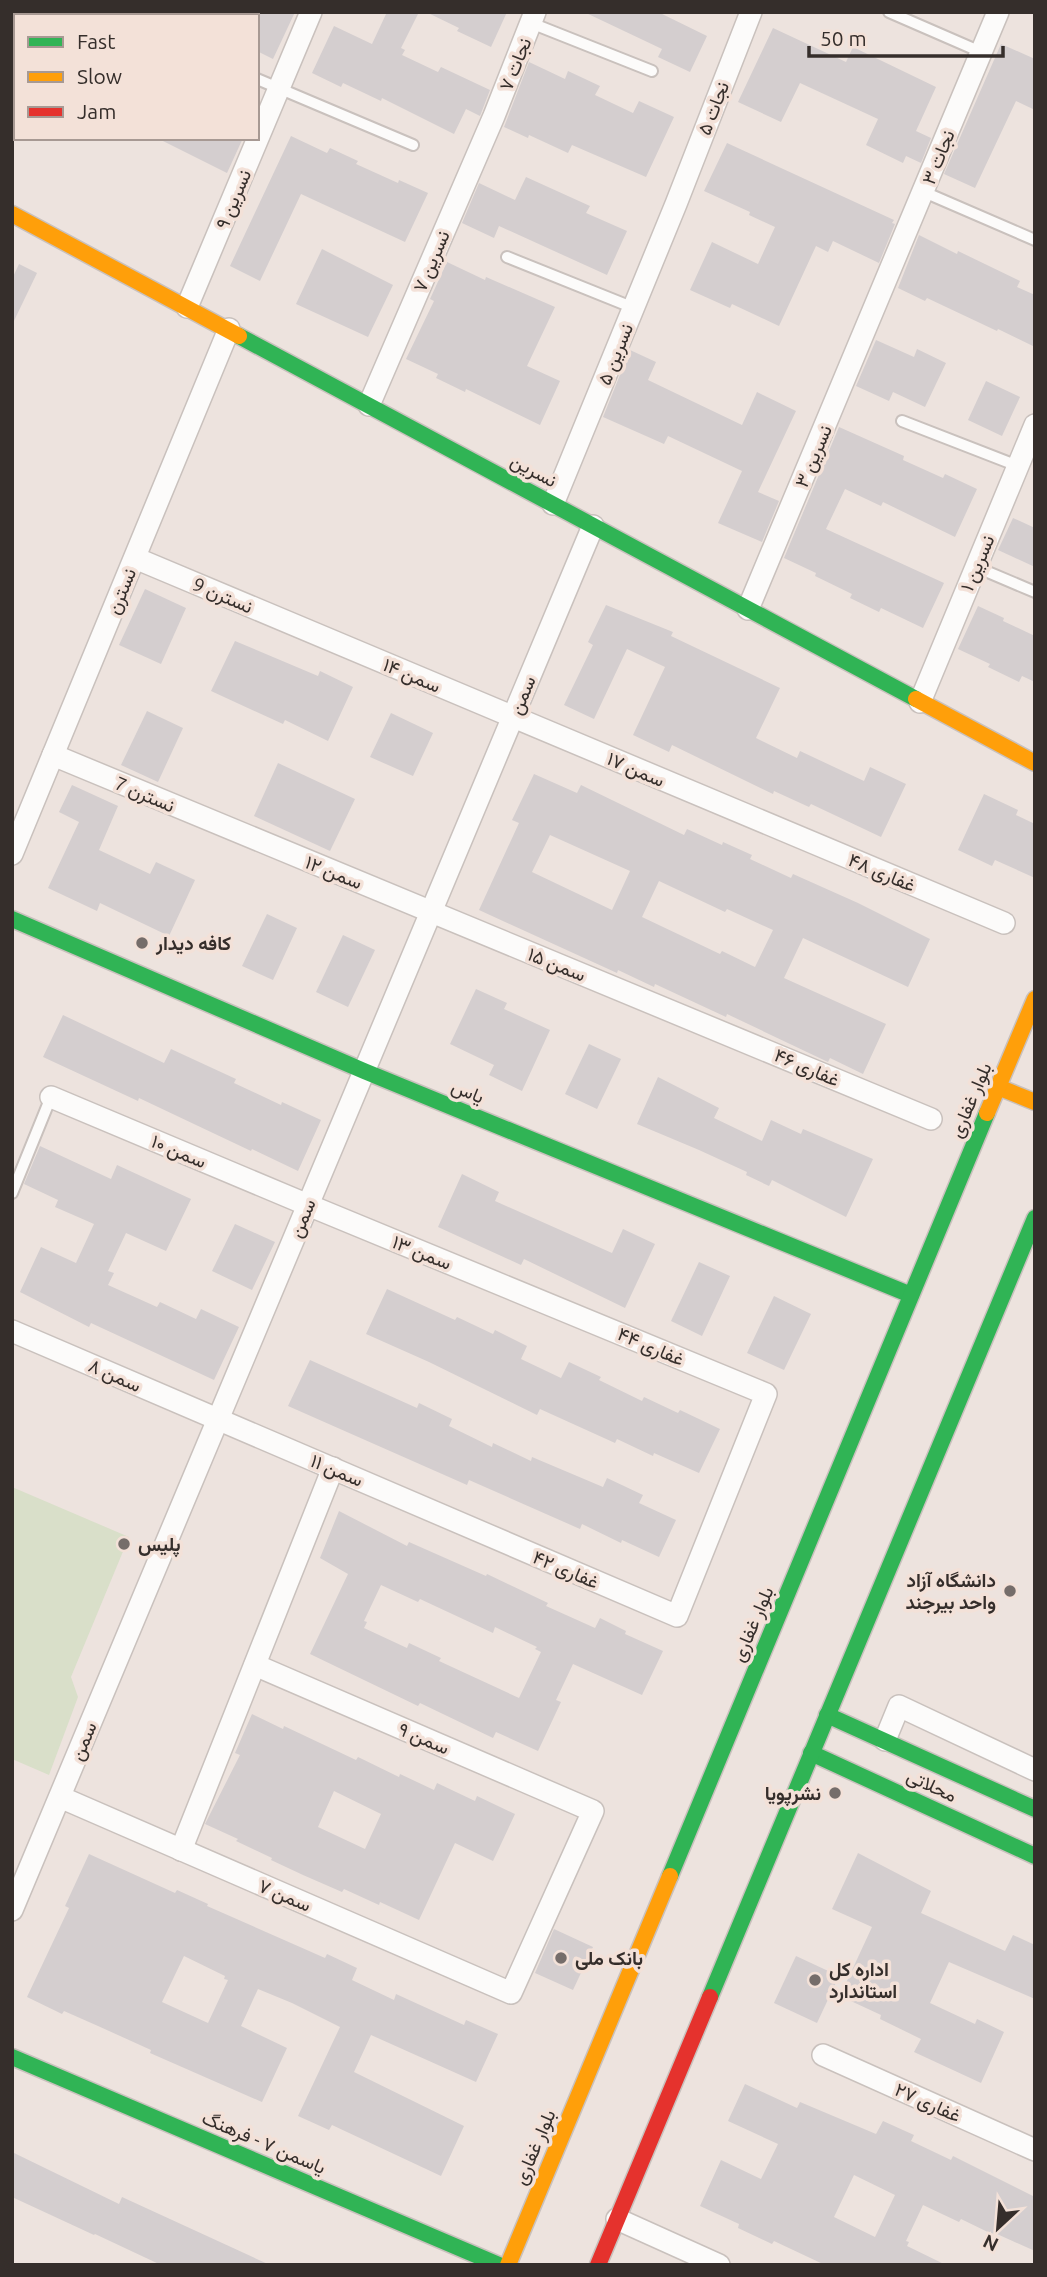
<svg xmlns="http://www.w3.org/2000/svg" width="1047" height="2277" font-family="Ubuntu,Vazirmatn,sans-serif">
  <rect width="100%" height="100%" fill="#ede3de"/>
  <path fill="#d9dfc9" d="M12,1487L129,1537L71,1677L78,1697L49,1775L12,1759Z"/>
  <g fill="#d4cecf" fill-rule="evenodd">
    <path d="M257,12H295L273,59L257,51Z"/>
    <path d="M387,12H419L401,48L405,50L402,55L438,72L441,67L490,90L480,116L466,109L454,134L382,98L381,101L343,83L341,87L312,73L334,26L372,44Z"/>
    <path d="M426,12H507L491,47L457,31L459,28Z"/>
    <path d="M584,12H658L707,36L690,72L658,57L662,49Z"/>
    <path d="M773,28L846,62L853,47L936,87L916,131L931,138L921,163L906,156L903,163L866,145L878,119L800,83L781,122L738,102Z"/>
    <path d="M1001,44L1035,59V110L1016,101L975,188L944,174Z"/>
    <path d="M529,62L565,79L568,71L600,86L595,95L633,113L639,101L674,117L646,177L572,145L568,153L529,135L528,138L504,127Z"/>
    <path d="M291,136L327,153L330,148L358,161L356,164L398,183L399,180L428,193L405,242L301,194L260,281L230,266Z"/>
    <path d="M157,138H243L227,173Z"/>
    <path d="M727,143L894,220L892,223L895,224L879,263L833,241L828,252L816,246L779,326L732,304L730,308L690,290L712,242L758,264L775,227L749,215L750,212L704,191Z"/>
    <path d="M526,177L590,206L586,213L627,231L607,275L499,226L494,238L462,223L479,183L515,200Z"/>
    <path d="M919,235L957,254L958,251L1020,281L1017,287L1035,295V347L998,329L997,331L927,298L925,301L898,288Z"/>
    <path d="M322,249L393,285L368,337L296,304Z"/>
    <path d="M447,262L485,280L486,277L555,307L527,366L560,381L540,425L466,389L465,392L436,378L438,374L406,359L434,301L430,299Z"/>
    <path d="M19,264L37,273L12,325V279Z"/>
    <path d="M876,340L914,357L917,349L946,363L925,407L893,392L889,401L856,386Z"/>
    <path d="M630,350L656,362L648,380L742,425L757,392L796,411L758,492L779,501L762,542L718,523L742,471L668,436L664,444L603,417Z"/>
    <path d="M986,381L1020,397L1002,436L968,420Z"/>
    <path d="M839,427L904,456L903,460L943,478L945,474L977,489L955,537L883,502L881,506L845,489L826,529L944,583L923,628L881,608L879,612L850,598L852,594L815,576L816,573L784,558Z"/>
    <path d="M1013,518L1035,528V567L998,550Z"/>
    <path d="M145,589L186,608L161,664L119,645Z"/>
    <path d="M606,605L673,632L671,636L780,688L756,738L797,758L800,751L864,781L870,767L906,784L881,837L811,804L809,807L774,791L773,794L672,745L669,752L633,735L665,667L627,649L594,719L564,705L593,645L588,642Z"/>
    <path d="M978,606L1004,618L1003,621L1035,636V682L1022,676L1019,682L988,667L990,664L958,649Z"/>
    <path d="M235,641L318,676L320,671L353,687L328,741L285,720L283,724L211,691Z"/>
    <path d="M147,711L183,728L158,782L121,765Z"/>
    <path d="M391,713L433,733L413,776L370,757Z"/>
    <path d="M278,763L355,799L330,851L254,816Z"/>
    <path d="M534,774L577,793L581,785L684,835L687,829L722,845L723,842L752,855L750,859L791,878L793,874L858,903L930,939L908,987L803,938L784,978L886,1024L863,1074L830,1058L828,1062L727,1014L726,1017L655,984L654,987L618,970L617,973L479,910L519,823L512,820ZM550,835L630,871L612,910L532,872ZM659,881L725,912L727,909L773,930L755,967L722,951L720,954L642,917Z"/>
    <path d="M72,785L118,806L99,850L150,874L156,862L195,880L169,936L100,903L97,911L48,888L79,822L59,812Z"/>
    <path d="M984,794L1018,810L1016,815L1035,824V878L995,860L992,866L958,850Z"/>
    <path d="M267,914L297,928L273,980L242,966Z"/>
    <path d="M343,935L375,950L348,1007L316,992Z"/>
    <path d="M476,989L507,1003L504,1009L550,1030L522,1091L489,1075L494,1065L450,1044Z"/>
    <path d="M63,1015L164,1063L171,1049L236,1079L234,1083L281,1105L282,1102L321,1120L298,1171L252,1149L251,1151L139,1098L138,1101L43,1057Z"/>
    <path d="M589,1044L621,1059L597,1109L565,1094Z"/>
    <path d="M658,1077L719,1108L714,1118L762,1141L771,1120L801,1134L803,1129L873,1159L846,1217L772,1180L769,1186L746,1175L747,1172L699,1150L637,1124Z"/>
    <path d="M40,1146L111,1179L117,1165L191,1199L166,1251L126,1233L108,1271L114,1273L108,1285L157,1307L160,1302L196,1319L201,1309L239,1327L214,1380L91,1323L89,1327L20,1292L41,1247L76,1263L94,1224L55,1207L58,1200L24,1184Z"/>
    <path d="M462,1174L499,1192L495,1201L612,1253L623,1229L655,1244L625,1308L524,1259L521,1265L438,1227Z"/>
    <path d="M235,1224L275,1242L252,1290L212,1271Z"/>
    <path d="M699,1262L730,1276L702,1336L671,1321Z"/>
    <path d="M387,1289L455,1320L457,1317L493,1334L495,1330L527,1346L521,1359L561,1378L569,1362L601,1377L599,1380L642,1401L644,1397L678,1413L680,1410L720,1429L699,1473L654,1453L653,1456L617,1439L615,1443L540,1409L537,1415L429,1362L366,1334Z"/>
    <path d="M774,1296L811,1314L784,1370L747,1353Z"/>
    <path d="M310,1360L417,1408L419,1403L452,1419L449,1426L492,1447L493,1443L531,1461L532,1457L603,1487L607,1478L643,1495L639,1503L676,1520L659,1557L622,1540L621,1543L582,1524L580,1529L469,1480L467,1485L288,1406Z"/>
    <path d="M339,1511L407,1546L409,1542L486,1576L487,1574L548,1603L546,1606L595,1628L600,1618L626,1631L625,1634L663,1651L642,1695L573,1664L556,1700L561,1702L538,1751L496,1732L493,1738L420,1703L418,1706L310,1654L348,1574L320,1558ZM381,1585L418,1602L420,1599L493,1633L495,1627L537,1647L535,1649L541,1652L519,1698L439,1661L441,1658L409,1643L407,1648L364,1628L367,1622L364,1621Z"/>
    <path d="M252,1714L283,1729L284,1726L356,1760L358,1757L399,1777L400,1774L434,1790L437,1783L475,1801L477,1796L515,1814L493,1861L455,1843L419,1920L380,1902L379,1905L344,1889L342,1892L303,1875L271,1860L272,1858L236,1841L238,1839L205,1824L240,1755L235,1753ZM334,1791L381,1814L365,1849L318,1827Z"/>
    <path d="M858,1853L931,1891L921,1913L1005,1951L1013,1935L1035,1945V1999L949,1962L930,2003L975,2024L977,2019L1004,2032L981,2083L914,2052L921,2039L880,2019L881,2015L840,1996L872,1927L832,1909Z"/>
    <path d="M89,1854L175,1893L177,1890L208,1904L207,1906L325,1958L327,1954L357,1968L352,1980L394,2000L396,1994L464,2025L466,2020L498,2034L476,2082L371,2035L354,2072L464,2126L441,2176L332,2125L329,2130L298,2116L340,2027L292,2003L258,1989L241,2026L287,2048L262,2102L150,2053L151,2050L98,2026L64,2011L62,2014L27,1997L69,1908L65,1906ZM184,1956L225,1976L224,1979L228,1980L208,2023L162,2002Z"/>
    <path d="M554,1929L593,1947L573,1990L535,1973Z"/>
    <path d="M796,1956L839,1976L817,2023L774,2003Z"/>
    <path d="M745,2084L797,2108L800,2102L876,2134L883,2121L914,2135L911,2141L951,2160L953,2156L1035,2197V2251L997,2234L996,2236L961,2219L959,2222L923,2205L906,2241L909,2242L907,2246L946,2265H825L774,2241L772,2244L738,2228L739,2224L700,2206L721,2160L761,2179L778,2144L728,2121ZM854,2175L895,2195L875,2237L834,2217Z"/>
    <path d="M12,2152L119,2204L122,2197L270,2265H161L95,2234L94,2235L12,2197Z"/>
  </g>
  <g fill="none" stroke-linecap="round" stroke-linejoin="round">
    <defs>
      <g id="lane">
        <path d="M889,12L981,52"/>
        <path d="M531,23L652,71"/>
        <path d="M257,79L413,145"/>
        <path d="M924,192L1035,240"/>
        <path d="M507,257L634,308"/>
        <path d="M902,421L1018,466"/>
        <path d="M976,567L1035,592"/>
        <path d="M12,1193L51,1097"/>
      </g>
      <g id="street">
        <path d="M75,16L78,12"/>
        <path d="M12,117L16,110"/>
        <path d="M187,307L311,12"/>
        <path d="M369,405L494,116L535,12"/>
        <path d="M553,504L676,204L751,12"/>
        <path d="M135,558L1004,923"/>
        <path d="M748,609L998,12"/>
        <path d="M920,702L1035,425"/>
        <path d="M53,755L931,1119"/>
        <path d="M12,854L229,329"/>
        <path d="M12,1331L677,1616L766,1394L308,1205L51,1097"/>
        <path d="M885,1740L899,1706L1035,1770"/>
        <path d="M60,1797L511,1993L593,1811L255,1665"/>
        <path d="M181,1850L333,1468"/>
        <path d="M12,1910L593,526"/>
        <path d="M823,2055L1035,2150"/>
        <path d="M617,2219L719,2265"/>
      </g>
      <g id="fast">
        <path d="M239,336L916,699"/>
        <path d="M12,919L364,1071L911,1295"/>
        <path d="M827,1715L1035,1809"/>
        <path d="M811,1753L1035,1856"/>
        <path d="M670,1876L987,1113"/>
        <path d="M710,1997L1035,1218"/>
        <path d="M12,2057L499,2265"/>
      </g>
      <g id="slow">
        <path d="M12,214L239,336"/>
        <path d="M916,699L1035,763"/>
        <path d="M998,1087L1035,1102"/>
        <path d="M987,1113L1035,999"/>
        <path d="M508,2265L670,1876"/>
      </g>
      <path id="jam" d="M598,2265L710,1997"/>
    </defs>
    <use href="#lane" stroke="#c9c1bd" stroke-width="14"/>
    <use href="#street" stroke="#c9c1bd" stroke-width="24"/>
    <use href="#fast" stroke="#c9c1bd" stroke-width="19"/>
    <use href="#slow" stroke="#c9c1bd" stroke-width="19"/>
    <use href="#jam" stroke="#c9c1bd" stroke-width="19"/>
    <use href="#lane" stroke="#fcfbfa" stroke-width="10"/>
    <use href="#street" stroke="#fcfbfa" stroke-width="21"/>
    <use href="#fast" stroke="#30b455" stroke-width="16"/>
    <use href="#slow" stroke="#ff9f0a" stroke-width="16"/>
    <use href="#jam" stroke="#e5322d" stroke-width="16"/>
  </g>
  <g fill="#756d6a" stroke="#f3e1d8" stroke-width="2.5">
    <circle cx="142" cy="943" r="7"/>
    <circle cx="124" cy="1544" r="7"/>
    <circle cx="1010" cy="1591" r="7"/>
    <circle cx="835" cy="1793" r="7"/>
    <circle cx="561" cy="1958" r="7"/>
    <circle cx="815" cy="1980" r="7"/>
  </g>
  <g text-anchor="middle" stroke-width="7" stroke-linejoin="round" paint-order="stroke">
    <g font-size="19" fill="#352e2b" stroke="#f3e1d8">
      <text transform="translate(515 64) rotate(-68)" y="7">نجات ۷</text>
      <text transform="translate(713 108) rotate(-69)" y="7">نجات ۵</text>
      <text transform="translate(938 157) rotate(-68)" y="7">نجات ۳</text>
      <text transform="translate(233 199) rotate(-67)" y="7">نسرین ۹</text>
      <text transform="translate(431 261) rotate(-67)" y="7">نسرین ۷</text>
      <text transform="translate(615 354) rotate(-68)" y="7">نسرین ۵</text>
      <text transform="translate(813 456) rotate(-67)" y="7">نسرین ۳</text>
      <text transform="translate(534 470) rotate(28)" y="7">نسرین</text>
      <text transform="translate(977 563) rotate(-67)" y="7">نسرین ۱</text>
      <text transform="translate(121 591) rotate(-68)" y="7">نسترن</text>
      <text transform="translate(223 595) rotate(23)" y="7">نسترن 9</text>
      <text transform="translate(412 675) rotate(23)" y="7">سمن ۱۴</text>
      <text transform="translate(522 695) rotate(-67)" y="7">سمن</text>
      <text transform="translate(636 769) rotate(23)" y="7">سمن ۱۷</text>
      <text transform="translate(145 794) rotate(23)" y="7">نسترن 7</text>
      <text transform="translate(334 872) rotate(22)" y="7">سمن ۱۲</text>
      <text transform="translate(882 872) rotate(23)" y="7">غفاری ۴۸</text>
      <text transform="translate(557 964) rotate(22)" y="7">سمن ۱۵</text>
      <text transform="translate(807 1067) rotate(23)" y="7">غفاری ۴۶</text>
      <text transform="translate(468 1091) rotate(22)" y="7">یاس</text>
      <text transform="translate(970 1100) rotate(-67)" y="7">بلوار غفاری</text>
      <text transform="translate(179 1151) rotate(23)" y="7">سمن ۱۰</text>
      <text transform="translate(302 1218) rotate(-67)" y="7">سمن</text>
      <text transform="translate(422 1252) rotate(22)" y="7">سمن ۱۳</text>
      <text transform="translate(651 1346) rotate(23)" y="7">غفاری ۴۴</text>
      <text transform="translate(115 1375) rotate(24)" y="7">سمن ۸</text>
      <text transform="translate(337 1470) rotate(23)" y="7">سمن ۱۱</text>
      <text transform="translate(566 1569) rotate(23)" y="7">غفاری ۴۲</text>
      <text transform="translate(752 1624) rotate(-67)" y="7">بلوار غفاری</text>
      <text transform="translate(424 1738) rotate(23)" y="7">سمن ۹</text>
      <text transform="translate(83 1741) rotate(-67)" y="7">سمن</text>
      <text transform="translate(932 1785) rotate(25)" y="7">محلاتی</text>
      <text transform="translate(285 1895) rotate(23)" y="7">سمن ۷</text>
      <text transform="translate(928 2102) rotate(24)" y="7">غفاری ۲۷</text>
      <text transform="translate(264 2142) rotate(23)" y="7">یاسمن ۷ - فرهنگ</text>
      <text transform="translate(534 2147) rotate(-67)" y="7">بلوار غفاری</text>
    </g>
    <g font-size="19" font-weight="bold" fill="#352e2b" stroke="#f3e1d8" text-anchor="start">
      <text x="156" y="950">کافه دیدار</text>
      <text x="138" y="1551">پلیس</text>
      <text x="996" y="1587" text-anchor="end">دانشگاه آزاد<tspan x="996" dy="22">واحد بیرجند</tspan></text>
      <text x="821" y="1800" text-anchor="end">نشرپویا</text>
      <text x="575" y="1965">بانک ملی</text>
      <text x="829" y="1976">اداره کل<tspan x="829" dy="22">استاندارد</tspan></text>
    </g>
  </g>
  <rect width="1047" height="2277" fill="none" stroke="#352e2b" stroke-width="28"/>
  <rect x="14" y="14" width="245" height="126" fill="#f3e1d8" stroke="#a79993" stroke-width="2"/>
  <rect x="28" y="37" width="35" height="10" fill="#30b455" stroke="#a79993" stroke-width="2"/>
  <text x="77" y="49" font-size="21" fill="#352e2b">Fast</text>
  <rect x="28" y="72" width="35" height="10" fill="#ff9f0a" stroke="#a79993" stroke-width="2"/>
  <text x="77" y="84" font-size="21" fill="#352e2b">Slow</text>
  <rect x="28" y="107" width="35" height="10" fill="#e5322d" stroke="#a79993" stroke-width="2"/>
  <text x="77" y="119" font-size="21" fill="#352e2b">Jam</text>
  <g transform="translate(998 2228) rotate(206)" stroke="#f3e1d8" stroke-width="5" paint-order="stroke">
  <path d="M0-5L12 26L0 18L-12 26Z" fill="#352e2b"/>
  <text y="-10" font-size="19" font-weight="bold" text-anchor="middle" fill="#352e2b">N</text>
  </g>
  <path d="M809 46v10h194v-10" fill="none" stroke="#352e2b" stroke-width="3.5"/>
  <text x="820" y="46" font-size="21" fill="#352e2b" stroke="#f3e1d8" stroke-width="5" paint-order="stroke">50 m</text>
</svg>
